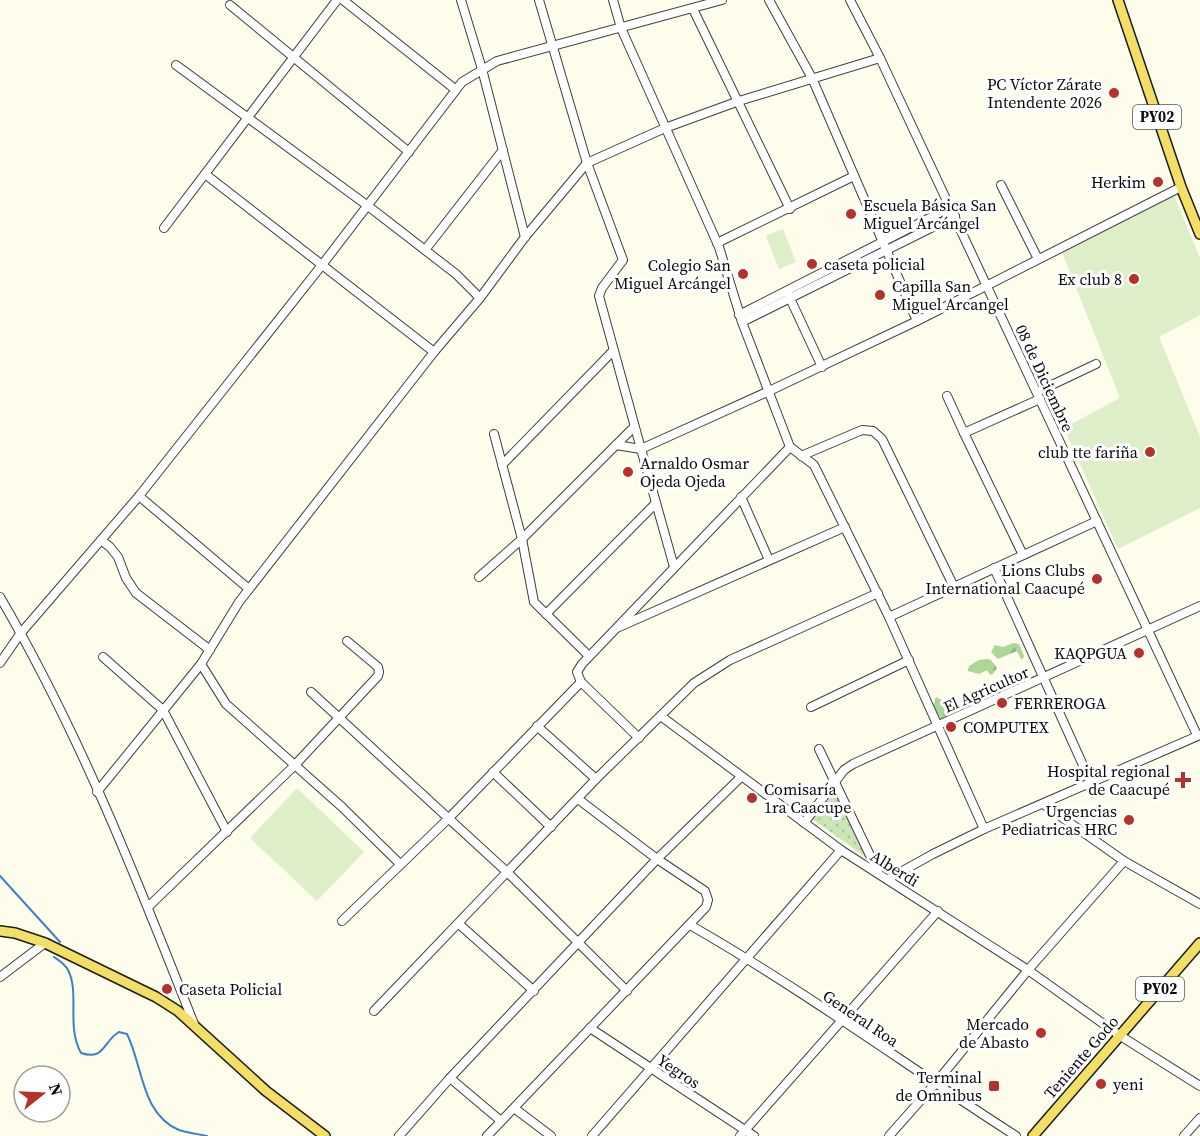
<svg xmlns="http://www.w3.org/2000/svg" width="1200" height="1136" font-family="'Source Serif 4',serif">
  <defs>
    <pattern id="forest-firs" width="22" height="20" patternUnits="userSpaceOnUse" patternTransform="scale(1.5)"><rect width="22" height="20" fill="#add796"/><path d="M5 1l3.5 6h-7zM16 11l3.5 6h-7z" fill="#94b780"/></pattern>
    <pattern id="park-dots" width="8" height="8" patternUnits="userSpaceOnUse" patternTransform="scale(1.5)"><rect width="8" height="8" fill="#cae6b6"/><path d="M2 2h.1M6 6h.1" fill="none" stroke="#acc49b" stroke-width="1.8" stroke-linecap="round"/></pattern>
  </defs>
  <rect width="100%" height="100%" fill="#fefcea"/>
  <g fill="url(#forest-firs)">
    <path d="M1013,643L1019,644L1024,656L1023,659H1021L1017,651L998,659L991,652L995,645L1003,647Z"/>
    <path d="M988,659L991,660L997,668L993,674L990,675L987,670L979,674L968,671L969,666L979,660Z"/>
    <path d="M936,697L946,702L951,709L949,716L941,719L933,707Z"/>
  </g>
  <path fill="url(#park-dots)" d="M836,790L870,860L812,819Z"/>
  <g fill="#ddeec8">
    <path d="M1174,196L1200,258V315L1159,337L1200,437V508L1118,549L1064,428L1120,398L1062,252Z"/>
    <path d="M783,229L796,262L779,269L766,236Z"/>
    <path d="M297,788L364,852L317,901L250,838Z"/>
  </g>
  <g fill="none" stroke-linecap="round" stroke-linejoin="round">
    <g stroke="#3b81c7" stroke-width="2">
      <path d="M0,876L60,942"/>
      <path d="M54,957C60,961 65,964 68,970C80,993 66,1026 81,1053C105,1061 103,1041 119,1032L127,1034C143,1066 141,1114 179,1130C188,1133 198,1134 207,1136"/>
    </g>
    <defs>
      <g id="minor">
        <path d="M343,0L456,90"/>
        <path d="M461,0L482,69L525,237"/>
        <path d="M539,0L587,163L623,260L602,288L599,296L641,449L767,392L917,321L1181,187"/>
        <path d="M613,0L621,28L719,247L742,322L790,447L814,465L889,617L984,829"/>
        <path d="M769,0L812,78L917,321"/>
        <path d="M850,0L880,58L1197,735"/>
        <path d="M230,5L409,152"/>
        <path d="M693,9L790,209"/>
        <path d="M176,65L368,206L456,274L480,298"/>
        <path d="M205,174L434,352"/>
        <path d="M1001,185L1038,259"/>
        <path d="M164,228L337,0"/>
        <path d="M717,243L854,176"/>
        <path d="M425,250L503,150"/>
        <path d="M788,294L822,367"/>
        <path d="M739,315L951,207"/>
        <path d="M742,322L955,216"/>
        <path d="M1037,392L1096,364"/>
        <path d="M947,396L964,433"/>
        <path d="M494,434L522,539L534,602L589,656"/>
        <path d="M616,445L641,449L674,567"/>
        <path d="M801,456L862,430L873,431L882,439L954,587"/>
        <path d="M502,465L613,351"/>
        <path d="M139,496L249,589"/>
        <path d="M741,497L769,560"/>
        <path d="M101,540L110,547L118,557L126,578L136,593L210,650"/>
        <path d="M1023,555L964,433L1040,399"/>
        <path d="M994,568L1091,783"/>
        <path d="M479,577L522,539L634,427"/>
        <path d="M0,597C79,732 137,879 194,1024"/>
        <path d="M546,614L655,504"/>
        <path d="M889,617L1097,521"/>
        <path d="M619,627L845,527"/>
        <path d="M103,657L163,710L227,832"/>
        <path d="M0,663L20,634L139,496L322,265L462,82L497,61L722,0"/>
        <path d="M201,664L226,704L342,807L400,864"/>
        <path d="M311,692L507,872L627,991"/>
        <path d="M811,707L909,660"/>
        <path d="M662,717L841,850L1028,970L1119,1035L1200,1086"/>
        <path d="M537,726L596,779"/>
        <path d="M639,738L581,682L577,672L582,664L790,447"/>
        <path d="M819,749L878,872"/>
        <path d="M493,772L551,827"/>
        <path d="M97,792L201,664L239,602L434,352L480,298L525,237L587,163L665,128L739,101L880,58"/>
        <path d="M1043,804L1124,861L1200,904"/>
        <path d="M804,823L844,770L853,764L1200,606"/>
        <path d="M888,879L933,854L984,829L1200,735"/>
        <path d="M148,907L294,766L378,676L379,672L378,667L347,641"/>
        <path d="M342,921L449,818L581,682"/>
        <path d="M459,924L534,991"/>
        <path d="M690,925C802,989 907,1066 1016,1136"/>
        <path d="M0,977L45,943"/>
        <path d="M374,1011L596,779L694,683L730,660L878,593"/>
        <path d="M590,1028L754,1136"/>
        <path d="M450,1078L501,1121"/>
        <path d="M514,1108L551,1136"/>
        <path d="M399,1136L450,1078L657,859L741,777"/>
        <path d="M487,1136L706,907L708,900L705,891L657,859L578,799"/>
        <path d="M592,1136L841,850"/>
        <path d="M740,1136L938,911"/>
        <path d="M889,1136L935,1084L1028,970L1124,861"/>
        <path d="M1184,1136L1200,1118"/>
      </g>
      <g id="major">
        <path d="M1118,0L1181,187L1200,234"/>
        <path d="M0,931L15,933L45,943L156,997L178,1011L266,1091L325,1136"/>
        <path d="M1033,1136L1200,943"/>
      </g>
    </defs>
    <use href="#minor" stroke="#3e3e3e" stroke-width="10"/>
    <use href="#major" stroke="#1c1c1c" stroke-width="12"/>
    <use href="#minor" stroke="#fff" stroke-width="8"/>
    <use href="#major" stroke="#f3df66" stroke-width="9"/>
  </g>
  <g fill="#b5312a" stroke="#fff" stroke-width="2">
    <circle cx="1114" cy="93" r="6"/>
    <circle cx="1158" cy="182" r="6"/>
    <circle cx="851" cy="214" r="6"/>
    <circle cx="812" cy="264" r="6"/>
    <circle cx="743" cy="274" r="6"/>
    <circle cx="1134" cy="279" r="6"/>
    <circle cx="880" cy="295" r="6"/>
    <circle cx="1150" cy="452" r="6"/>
    <circle cx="628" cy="472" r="6"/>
    <circle cx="1097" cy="579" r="6"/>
    <circle cx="1139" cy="653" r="6"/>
    <circle cx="1002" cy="703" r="6"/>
    <circle cx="951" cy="727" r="6"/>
    <path d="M1180 771h6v6h6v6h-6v6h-6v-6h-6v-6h6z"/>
    <circle cx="752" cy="798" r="6"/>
    <circle cx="1129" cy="820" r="6"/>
    <circle cx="167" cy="989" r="6"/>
    <circle cx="1041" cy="1033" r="6"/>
    <circle cx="1101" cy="1084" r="6"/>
    <rect x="988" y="1080" width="12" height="12" rx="3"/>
  </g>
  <g text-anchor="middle" stroke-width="6" stroke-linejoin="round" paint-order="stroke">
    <g fill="#fff" stroke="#545454" stroke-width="1.5">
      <rect x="1133" y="105" width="48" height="24" rx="4.5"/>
      <rect x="1136" y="977" width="48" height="24" rx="4.5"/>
    </g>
    <g font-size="15" font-weight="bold" fill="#0b0b0b">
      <text x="1157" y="122">PY02</text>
      <text x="1160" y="994">PY02</text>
    </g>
    <g font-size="16" fill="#0b0b0b" stroke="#fff" text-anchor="end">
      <text x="1102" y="90">PC Víctor Zárate<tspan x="1102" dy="18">Intendente 2026</tspan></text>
      <text x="1146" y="188">Herkim</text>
      <text x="863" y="211" text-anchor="start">Escuela Básica San<tspan x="863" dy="18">Miguel Arcángel</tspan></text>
      <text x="824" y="270" text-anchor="start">caseta policial</text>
      <text x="731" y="271">Colegio San<tspan x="731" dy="18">Miguel Arcángel</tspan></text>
      <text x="1122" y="285">Ex club 8</text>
      <text x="892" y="292" text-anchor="start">Capilla San<tspan x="892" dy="18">Miguel Arcangel</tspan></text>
      <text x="1138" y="458">club tte fariña</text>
      <text x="640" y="469" text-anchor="start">Arnaldo Osmar<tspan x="640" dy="18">Ojeda Ojeda</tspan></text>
      <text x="1085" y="576">Lions Clubs<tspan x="1085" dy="18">International Caacupé</tspan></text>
      <text x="1127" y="659">KAQPGUA</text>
      <text x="1014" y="709" text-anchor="start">FERREROGA</text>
      <text x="963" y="733" text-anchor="start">COMPUTEX</text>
      <text x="1170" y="777">Hospital regional<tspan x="1170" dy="18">de Caacupé</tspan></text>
      <text x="764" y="795" text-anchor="start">Comisaría<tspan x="764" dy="18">1ra Caacupe</tspan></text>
      <text x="1117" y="817">Urgencias<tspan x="1117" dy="18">Pediatricas HRC</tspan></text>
      <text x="179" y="995" text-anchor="start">Caseta Policial</text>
      <text x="1029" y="1030">Mercado<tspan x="1029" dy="18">de Abasto</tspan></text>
      <text x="982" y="1083">Terminal<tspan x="982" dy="18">de Omnibus</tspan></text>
      <text x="1113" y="1090" text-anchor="start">yeni</text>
    </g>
    <g font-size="16" fill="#0b0b0b" stroke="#fff">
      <text transform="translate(1045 378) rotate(65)" y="6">08 de Diciembre</text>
      <text transform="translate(986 689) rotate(-24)" y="6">El Agricultor</text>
      <text transform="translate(895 868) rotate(32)" y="6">Alberdi</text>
      <text transform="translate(861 1018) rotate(34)" y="6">General Roa</text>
      <text transform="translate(1081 1057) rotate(-49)" y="6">Teniente Godo</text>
      <text transform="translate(679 1071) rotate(34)" y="6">Yegros</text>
    </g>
  </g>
  <g transform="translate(42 1094) rotate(72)"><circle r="28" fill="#ffffff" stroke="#9d9d9d" stroke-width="1.5"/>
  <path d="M0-4.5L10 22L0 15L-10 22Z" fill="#b5312a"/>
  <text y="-9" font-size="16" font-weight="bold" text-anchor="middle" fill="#0b0b0b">N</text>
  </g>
</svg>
